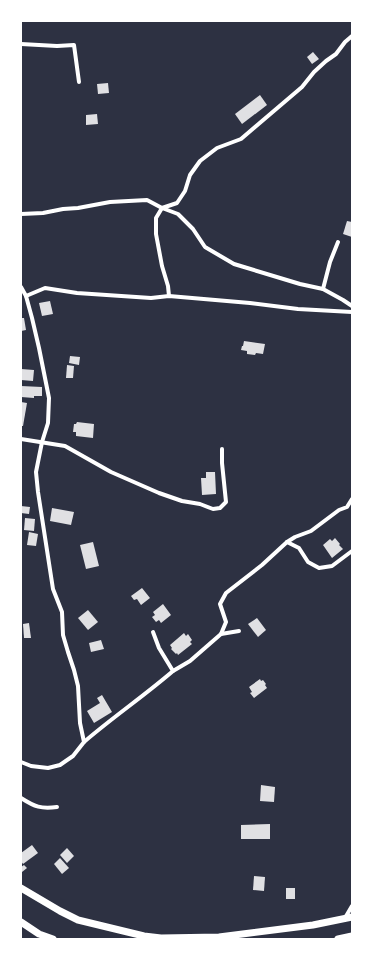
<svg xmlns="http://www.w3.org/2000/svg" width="373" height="960" font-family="Ubuntu,sans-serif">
  <rect width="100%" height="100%" fill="#2d3142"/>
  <g fill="#e0e0e3">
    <path d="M313,52L319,59L312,64L307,57Z"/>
    <path d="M108,83L109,93L98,94L97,84Z"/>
    <path d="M260,95L267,105L242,124L235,114Z"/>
    <path d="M97,114L98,124L86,125V115Z"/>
    <path d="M347,221L352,222V237L343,234Z"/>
    <path d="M50,301L53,314L42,316L39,303Z"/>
    <path d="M21,318H24L26,330L21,331Z"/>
    <path d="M244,341L265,344L263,354L256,353L255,355L247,354V351L241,350L242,346H243Z"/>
    <path d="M70,356L80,357L79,365L69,363Z"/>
    <path d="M67,365L74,366L73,378H66Z"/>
    <path d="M21,369L34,370L33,381L21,380Z"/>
    <path d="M21,386L42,387V396H34V398L21,397Z"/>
    <path d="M21,402L27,403L23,426H21Z"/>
    <path d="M77,422L94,424L93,438L76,436V432H73L74,424H76Z"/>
    <path d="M206,472H215L216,494L202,495L201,478H206Z"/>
    <path d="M21,506L30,507L29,514L21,513Z"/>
    <path d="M52,508L74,512L71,525L50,521Z"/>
    <path d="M25,518L35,519L34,531L24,530Z"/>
    <path d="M29,532L38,534L36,546L27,545Z"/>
    <path d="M335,538L340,544L339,545L343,549L332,558L323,545L330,539L332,541Z"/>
    <path d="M93,542L99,566L86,569L80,545Z"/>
    <path d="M142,588L150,598L141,605L137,599L134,600L131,596Z"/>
    <path d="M163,604L171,615L161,623L159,620L156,622L152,617L155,615L153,612Z"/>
    <path d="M88,610L98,622L88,630L78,618Z"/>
    <path d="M257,618L266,630L258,637L248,624Z"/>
    <path d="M29,623L31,638H24L23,624Z"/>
    <path d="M184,633L186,636L188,634L192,640L190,642L192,644L178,655L177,653L176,654L171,649L172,648L170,645Z"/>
    <path d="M101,640L104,649L91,652L89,643Z"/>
    <path d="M260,679L261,681L263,680L266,684L265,685L267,688L254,698L250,693L252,692L249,687Z"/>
    <path d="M102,695L112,712L94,723L87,711L100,703L97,698Z"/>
    <path d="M261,785L275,787L274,802L260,801Z"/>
    <path d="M270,824V839H241V825Z"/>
    <path d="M32,845L38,853L23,864L21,861V853Z"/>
    <path d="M67,848L74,856L67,863L60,855Z"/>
    <path d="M60,858L69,868L62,874L54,864Z"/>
    <path d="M24,865L27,868L22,872L21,871V867Z"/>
    <path d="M254,876L265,877L264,891L253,890Z"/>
    <rect x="286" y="888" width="9" height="11"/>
  </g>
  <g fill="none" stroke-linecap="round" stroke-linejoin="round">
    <g stroke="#fff" stroke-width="4">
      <path d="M21,44L57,46L74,45L79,82"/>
      <path d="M21,214L43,213L63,209L78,208L110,202L147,200L162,208L178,214L193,229L205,247L234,264L300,284L323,289L343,300L352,306"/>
      <path d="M21,287L26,296L32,318L39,348L49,398L48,423L42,442L36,472L38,492L53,589L62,612L63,635L68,652L74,670L78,686L80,723L84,742L73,756L60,765L48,768L31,766L21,762"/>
      <path d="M323,289L330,262L338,242"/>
      <path d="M26,296L45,288L77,293L151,298L169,296L250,303L298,309L352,312"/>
      <path d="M169,296L168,286L162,266L156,234V218L162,208L177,203L185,191L190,175L200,161L217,148L241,139L302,87L314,72L326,61L336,54L345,42L352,36"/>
      <path d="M21,439L65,446L111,472L159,493L182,501L200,504L213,509L220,508L226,502L222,463V449"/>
      <path d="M287,542L299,548L308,562L319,568L332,566L352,551"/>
      <path d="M221,634L239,631"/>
      <path d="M173,671L190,661L221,634L226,622L220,604L226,593L262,565L287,542L295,537L311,531L339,510L347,507L352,499"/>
      <path d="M84,742C113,717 144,696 173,671L159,648L153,632"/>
      <path d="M21,798C35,807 41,809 57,807"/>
      <path d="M345,918L352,906"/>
    </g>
    <g stroke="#fff" stroke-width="7">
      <path d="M21,888L60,911L78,920L144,936L161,938L219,937L313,925L352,917"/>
      <path d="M21,922L39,934L53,939"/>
      <path d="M338,939L352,936"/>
    </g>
  </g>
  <rect width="373" height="960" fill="none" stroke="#ffffff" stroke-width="44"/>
</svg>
